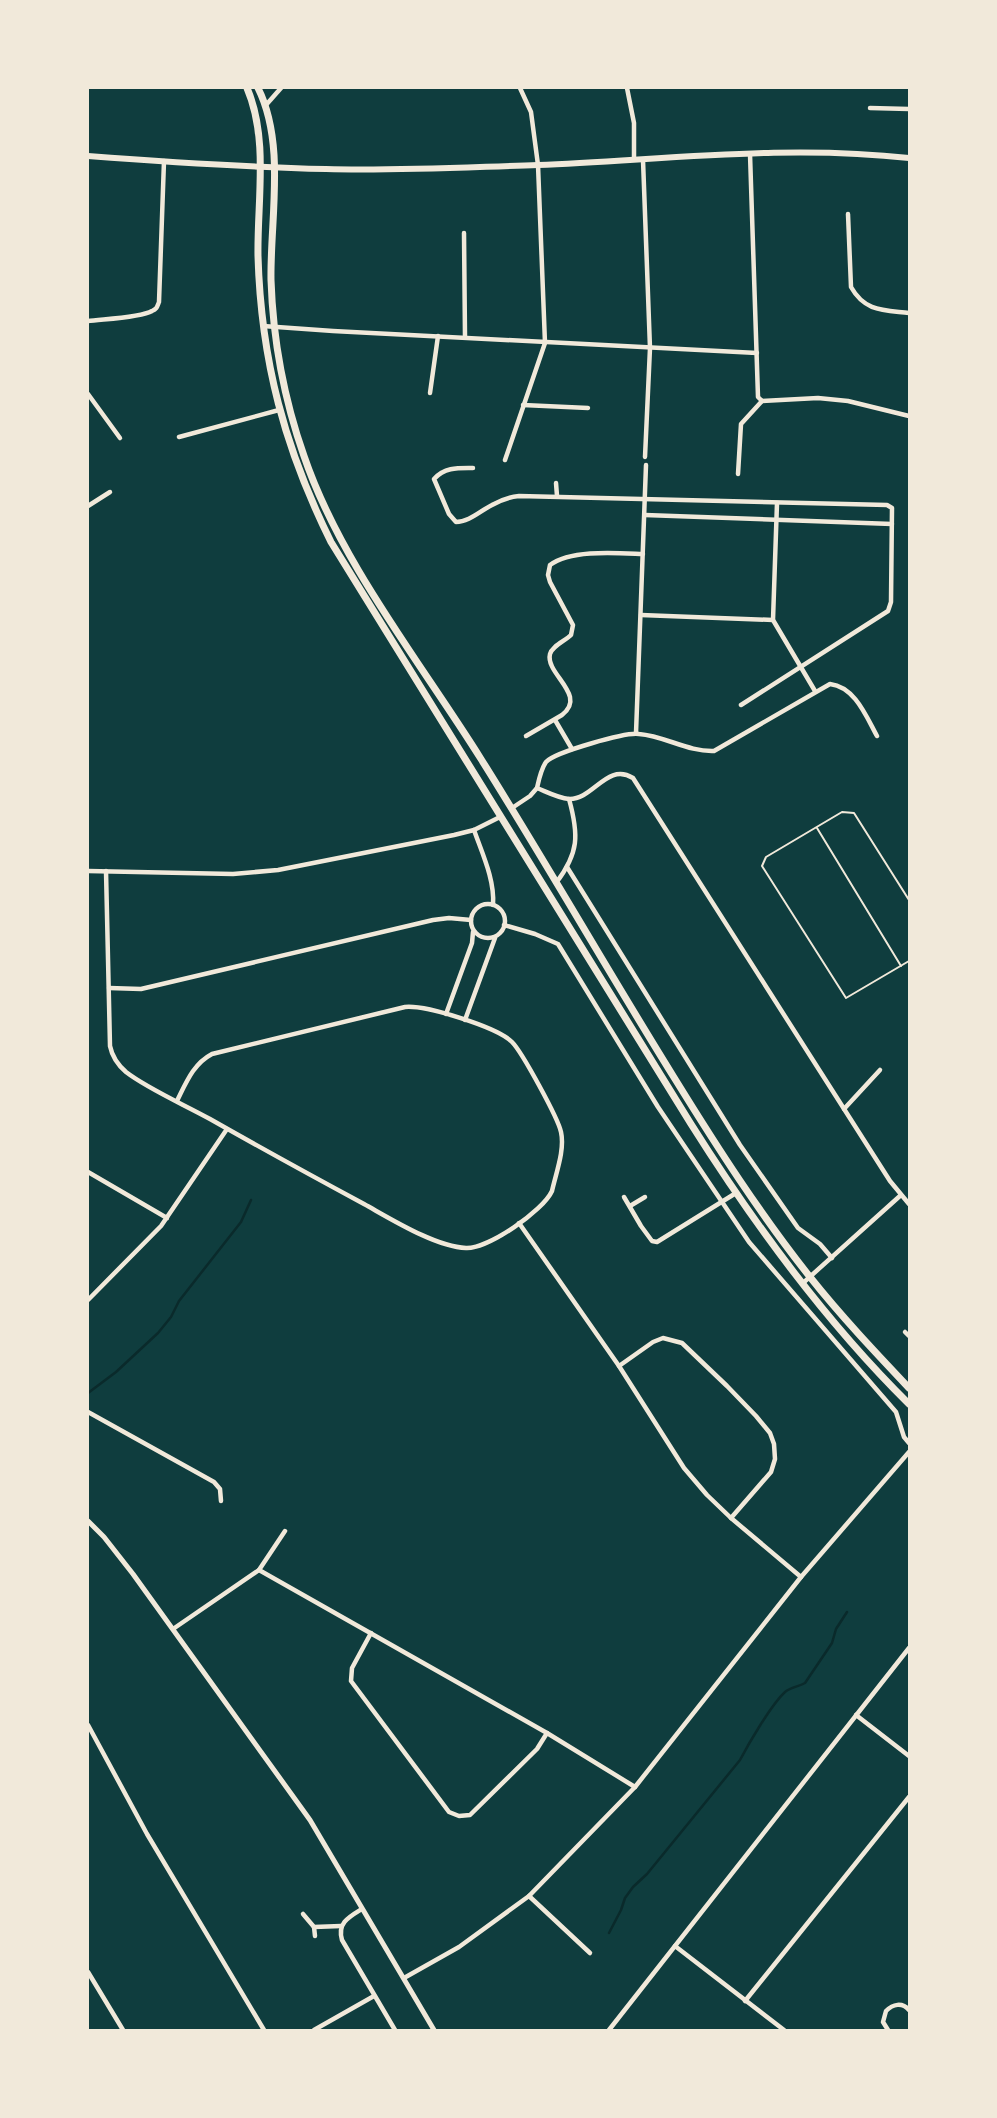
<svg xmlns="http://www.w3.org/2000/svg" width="997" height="2118" font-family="Ubuntu,sans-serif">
  <rect width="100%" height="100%" fill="#0f3d3e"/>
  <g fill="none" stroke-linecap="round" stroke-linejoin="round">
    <g stroke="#0a2a2b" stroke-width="2.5">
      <path d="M88,1393L116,1372L158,1333L171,1317L179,1301L241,1222L251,1200"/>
      <path d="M609,1933L621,1910L625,1898L633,1887L647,1874L740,1760C749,1743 771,1705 785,1692C791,1687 798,1687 805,1683L832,1643L836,1629L847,1612"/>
    </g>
    <g stroke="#f1e9da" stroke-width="2">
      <path d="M817,828L901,966"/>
      <path d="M909,900L854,813L842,812L766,857L762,866L846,998L909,961"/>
    </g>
    <g stroke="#f1e9da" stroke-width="4.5">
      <path d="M627,88L634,123V159"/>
      <path d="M266,105L281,88"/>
      <path d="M870,108L909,109"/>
      <path d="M750,154L758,397L762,401"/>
      <path d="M643,160L650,348L645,457"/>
      <path d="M848,214L851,287C865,312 884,310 909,313"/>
      <path d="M464,233L465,337"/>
      <path d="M88,321C102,319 140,318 152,311C157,309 157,307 159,302L164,161"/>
      <path d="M263,326L333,331L757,353"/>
      <path d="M430,393L438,336"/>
      <path d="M88,394L120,438"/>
      <path d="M762,401L818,398L848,401L909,416"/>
      <path d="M523,405L588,408"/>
      <path d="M179,437L279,410"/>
      <path d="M505,460L545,343L538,165L531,112L520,88"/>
      <path d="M473,468C458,468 445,467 434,479L449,514L456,522C469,522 480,511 492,505C501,500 509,497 519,496L887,505L892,508L891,602L888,611L741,705"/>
      <path d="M738,474L741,424L762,401"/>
      <path d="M556,483L557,496"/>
      <path d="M777,503L773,620L815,691"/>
      <path d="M88,506L110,492"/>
      <path d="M645,515L892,524"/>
      <path d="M641,615L773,620"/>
      <path d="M555,720L572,749"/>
      <path d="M636,733L646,465"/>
      <path d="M526,736L562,715C588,695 545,674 550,654C552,646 565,641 571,635L573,625L550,582L548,575L550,565C571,549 618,553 643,554"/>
      <path d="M537,788C539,779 541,769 546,762C555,752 626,732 639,734C665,736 688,752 714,751L830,684C855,687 866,716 877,736"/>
      <path d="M512,808L530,796L537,788C547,792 558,798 569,799C593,800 607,762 633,778L890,1181L909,1204"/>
      <path d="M474,830C482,853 495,880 493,905"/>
      <path d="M567,867L740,1145L798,1228L820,1244L832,1258"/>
      <path d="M88,871L233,874L278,870L454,835L474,830L500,817"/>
      <path d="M106,871L110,1046C112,1056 118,1065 126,1072C148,1089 185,1105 210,1119C261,1148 312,1176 364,1204C391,1219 436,1247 466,1248C488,1249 543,1211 552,1191C556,1173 565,1150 561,1132C558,1118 522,1052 512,1042C497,1027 426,1005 405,1007L212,1054C193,1064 186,1083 177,1101"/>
      <path d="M556,883C579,853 579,835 569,799"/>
      <circle cx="488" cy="921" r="17"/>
      <path d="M504,925L535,934L558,944L658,1107L749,1242L896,1412L904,1437L909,1443"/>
      <path d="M109,988L141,989L433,920L449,918L471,920"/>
      <path d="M446,1014L472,943L473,932"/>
      <path d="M465,1020L495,938"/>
      <path d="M844,1109L880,1070"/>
      <path d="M88,1172L167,1218"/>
      <path d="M624,1197L641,1226L652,1241L657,1242L736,1193"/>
      <path d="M630,1206L645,1197"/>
      <path d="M519,1223L619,1366L684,1468L707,1495L731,1518L801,1577"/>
      <path d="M803,1283L901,1195"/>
      <path d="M88,1300L161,1226L227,1129"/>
      <path d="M905,1332L909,1336"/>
      <path d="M619,1366L653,1342L663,1338L682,1343L727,1386L756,1416L770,1433L774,1444L775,1459L771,1472L731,1518"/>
      <path d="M88,1412L214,1482L220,1489L221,1501"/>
      <path d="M259,1570L547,1733L635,1787"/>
      <path d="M173,1629L259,1570L285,1531"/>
      <path d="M371,1633L352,1668L351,1681L449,1812L459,1816L470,1815L537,1749L547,1733"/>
      <path d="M856,1715L909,1756"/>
      <path d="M88,1725L147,1834L264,2030"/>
      <path d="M529,1896L590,1953"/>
      <path d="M362,1909C349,1917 337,1923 342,1940L395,2030"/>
      <path d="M303,1914L314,1927L341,1926"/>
      <path d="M314,1927L315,1936"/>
      <path d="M675,1946L784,2030"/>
      <path d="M88,1972L123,2030"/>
      <path d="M404,1978L459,1947L529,1896L635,1787L801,1577L909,1452"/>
      <path d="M745,2001L909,1797"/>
      <path d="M314,2030L374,1996"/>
      <path d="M609,2030L909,1648"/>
      <path d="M888,2030L883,2022L886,2011C893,2004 902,2002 909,2010"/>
    </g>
    <path stroke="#f1e9da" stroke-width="5" d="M88,1521L104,1537L133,1574L310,1820L434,2030"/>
    <path stroke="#f1e9da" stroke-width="6" d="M88,156C167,162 246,167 326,169C397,171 468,167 538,165C662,160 786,144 909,158"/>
    <g stroke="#f1e9da" stroke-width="7">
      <path d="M247,88C269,139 257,202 258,256C261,361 285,449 331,542L691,1124C754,1224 825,1321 909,1404"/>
      <path d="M258,88C286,144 270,219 271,280C273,340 284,399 304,456C340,562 421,663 481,759C547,864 609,973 675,1079C717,1147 760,1214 810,1277C841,1316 875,1352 909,1388"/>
    </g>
  </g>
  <rect width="997" height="2118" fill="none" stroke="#f1e9da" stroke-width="178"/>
</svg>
